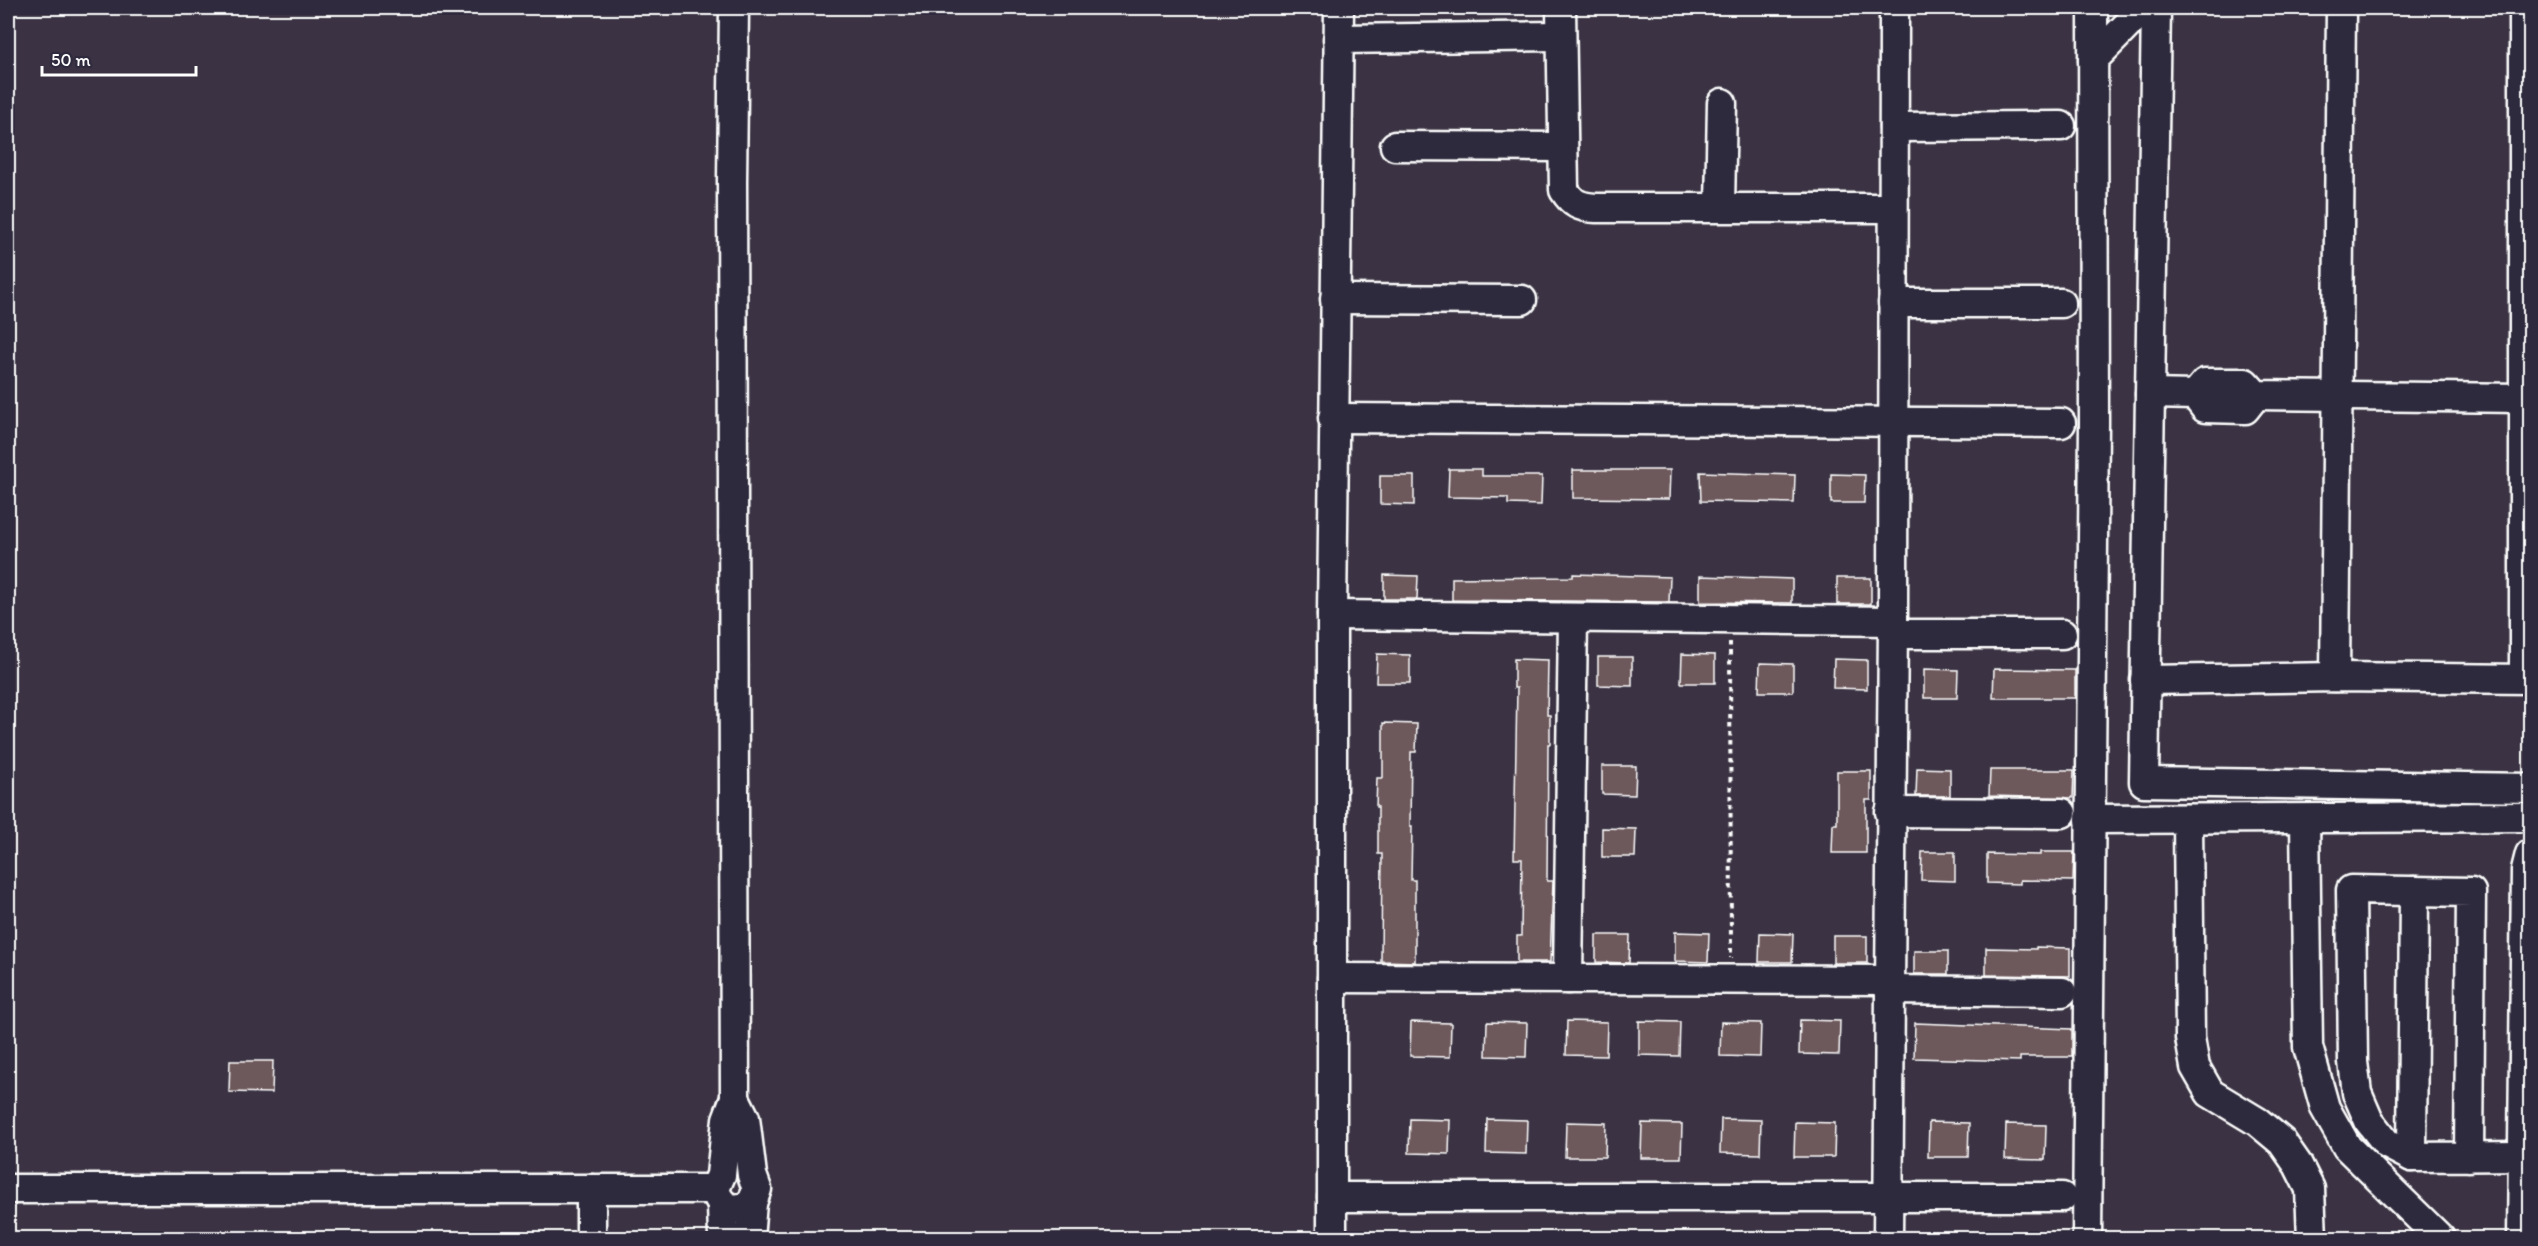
<svg xmlns="http://www.w3.org/2000/svg" width="2538" height="1246" font-family="Itim,sans-serif">
  <rect width="100%" height="100%" fill="#3b3343"/>
  <filter id="ink" filterUnits="userSpaceOnUse"><feTurbulence type="fractalNoise" baseFrequency=".0167" numOctaves="2"/><feDisplacementMap in="SourceGraphic" scale="12" xChannelSelector="R" yChannelSelector="G"/><feConvolveMatrix kernelMatrix="1 2 1 2 8 2 1 2 1" color-interpolation-filters="sRGB"/></filter>
  <g filter="url(#ink)">
    <g fill="#6d585b" stroke="#fff" stroke-width="1.5">
      <path d="M1449,469H1482V476H1542L1541,505L1508,504V498L1448,497Z"/>
      <path d="M1573,470H1670L1669,499L1573,498Z"/>
      <path d="M1700,472L1795,475L1794,503L1701,501Z"/>
      <path d="M1831,474L1865,475L1864,503H1831Z"/>
      <path d="M1380,476H1414V505L1380,504Z"/>
      <path d="M1573,574L1670,577L1669,602L1452,600V578L1573,577Z"/>
      <path d="M1384,575L1418,576L1417,599H1384Z"/>
      <path d="M1700,576L1792,579V603L1700,602Z"/>
      <rect x="1837" y="578" width="34" height="26"/>
      <path d="M1377,654L1410,655V683H1376Z"/>
      <path d="M1682,654L1715,655V683H1681Z"/>
      <path d="M1598,657H1632V686L1598,685Z"/>
      <path d="M1514,659L1548,660L1547,715H1550V744H1548L1547,881H1553L1550,962H1517V936H1521L1522,859H1514L1517,688H1514Z"/>
      <path d="M1834,659L1867,660V689L1833,688Z"/>
      <path d="M1760,663L1793,664V692H1759Z"/>
      <path d="M1924,669L1958,670L1957,698H1924Z"/>
      <path d="M1994,669L2075,670V698H1993Z"/>
      <path d="M1383,723L1417,724L1416,752H1411L1410,826H1412L1411,880H1415V962L1381,961L1382,854H1378V807H1376L1377,778H1383Z"/>
      <path d="M1602,766H1636L1635,795L1602,794Z"/>
      <path d="M1917,768L1950,769V796H1916Z"/>
      <path d="M1990,770H2074L2073,798L1989,796Z"/>
      <path d="M1837,771H1871V800H1866V853H1832L1833,824H1837Z"/>
      <path d="M1602,828L1636,829L1635,857H1602Z"/>
      <path d="M1922,852H1955V881L1921,880Z"/>
      <path d="M2040,852H2074L2073,881L2020,880V884L1987,883V854L2040,855Z"/>
      <path d="M1675,932L1709,933L1708,962L1675,961Z"/>
      <path d="M1760,933L1793,934L1792,962H1759Z"/>
      <path d="M1596,935H1630L1629,963L1596,962Z"/>
      <rect x="1833" y="936" width="34" height="27"/>
      <path d="M2036,947L2070,948V976L1986,975V948L2036,949Z"/>
      <rect x="1914" y="951" width="34" height="23"/>
      <path d="M1800,1020L1840,1021L1839,1055L1799,1054Z"/>
      <path d="M1567,1021L1607,1022L1606,1056L1566,1055Z"/>
      <path d="M1639,1021L1680,1022L1679,1056L1639,1055Z"/>
      <path d="M1411,1022L1451,1023L1450,1057L1410,1056Z"/>
      <path d="M1487,1022L1527,1023L1526,1057L1486,1056Z"/>
      <path d="M1721,1022L1761,1023L1760,1057L1720,1056Z"/>
      <path d="M1915,1023L2072,1029V1057H2020V1061L1914,1058Z"/>
      <path d="M230,1061H273L272,1093L229,1092Z"/>
      <path d="M1410,1119L1450,1120L1449,1154L1409,1153Z"/>
      <path d="M1487,1119L1527,1120L1526,1154L1486,1153Z"/>
      <path d="M1721,1119L1761,1120L1760,1154L1720,1153Z"/>
      <path d="M1566,1122L1606,1123L1605,1157H1565Z"/>
      <path d="M1795,1122L1835,1123L1834,1157H1794Z"/>
      <path d="M1929,1122L1969,1123L1968,1157H1928Z"/>
      <path d="M1642,1123L1682,1124L1681,1158H1641Z"/>
      <path d="M2006,1124L2046,1125L2045,1160L2005,1159Z"/>
    </g>
    <g fill="none" stroke-linecap="round" stroke-linejoin="round">
      <defs>
        <g id="minor">
          <path d="M734,8L732,181L735,1098L727,1119L721,1175L715,1189C720,1208 735,1214 752,1203"/>
          <path d="M1561,8L1564,190C1573,204 1579,207 1596,208H1893"/>
          <path d="M2156,8L2144,782L2530,788"/>
          <path d="M1338,39L1561,36"/>
          <path d="M2093,60L2144,8"/>
          <path d="M1894,127L2061,126"/>
          <path d="M1395,146L1563,147"/>
          <path d="M1720,207L1722,103"/>
          <path d="M1335,299L1522,300"/>
          <path d="M1893,303H2061"/>
          <path d="M2150,394L2195,395L2205,383H2245L2256,395L2523,398"/>
          <path d="M2195,395L2205,408L2245,409L2256,395"/>
          <path d="M1333,418L2061,423"/>
          <path d="M1332,615L1893,621"/>
          <path d="M1893,634H2062"/>
          <path d="M2335,677L2341,8"/>
          <path d="M2524,679V8"/>
          <path d="M2145,680L2335,677L2530,679"/>
          <path d="M1890,812L2062,813"/>
          <path d="M2090,819L2530,817"/>
          <path d="M2188,819L2190,1038L2195,1067L2210,1093L2258,1122L2282,1142L2298,1165L2310,1189L2312,1238"/>
          <path d="M2305,820L2308,1047L2325,1108L2347,1147L2440,1238"/>
          <path d="M1332,978L1889,980"/>
          <path d="M1568,979L1573,618"/>
          <path d="M1889,990L2062,992"/>
          <path d="M735,1098L745,1118L752,1175L757,1189L752,1203L749,1238"/>
          <path d="M2412,1157L2414,891"/>
          <path d="M2469,1157L2471,892L2351,890L2353,1062L2357,1093L2369,1121L2387,1144L2412,1157L2522,1156"/>
          <path d="M8,1189H715"/>
          <path d="M1332,1197H2062"/>
          <path d="M722,1204L723,1238"/>
          <path d="M591,1238V1189"/>
          <path d="M1332,1238V615L1339,8"/>
          <path d="M1888,1238L1893,621L1894,8"/>
          <path d="M2087,1238L2094,423L2093,8"/>
          <path d="M2522,1238L2526,870L2530,854"/>
        </g>
      </defs>
      <use href="#minor" stroke="#fff" stroke-width="33"/>
      <path stroke="#fff" stroke-width="4" stroke-dasharray="4.5 4.5" stroke-linecap="butt" d="M1730,642L1731,958"/>
      <use href="#minor" stroke="#2f2a3d" stroke-width="28"/>
    </g>
  </g>
  <rect width="2538" height="1246" fill="none" stroke="#2f2a3d" stroke-width="30"/>
  <rect x="15" y="15" width="2508" height="1216" fill="none" stroke="#fff" stroke-width="2" filter="url(#ink)"/>
  <path d="M42 66v9h154v-9" fill="none" stroke="#ffffff" stroke-width="3"/>
  <text x="51" y="66" font-size="18" fill="#ffffff" stroke="#2f2a3d" stroke-width="4.5" paint-order="stroke">50 m</text>
</svg>
